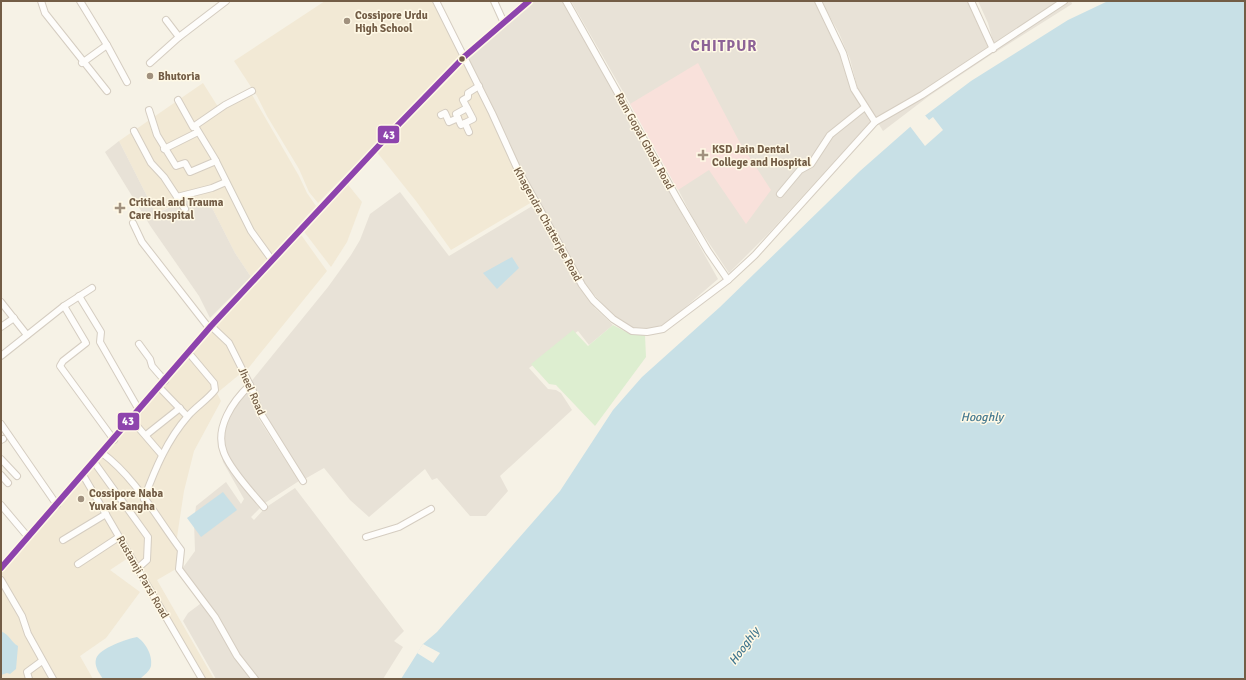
<svg xmlns="http://www.w3.org/2000/svg" width="1246" height="680" font-family="Signika,sans-serif">
  <rect width="100%" height="100%" fill="#f6f2e6"/>
  <g fill="#f2e9d5">
    <path d="M325,1H433L450,36L462,54L318,203L309,192L299,169L267,116L257,96L234,61Z"/>
    <path d="M464,60L470,77L490,113L513,167L532,202L451,250L416,201L376,151Z"/>
    <path d="M203,83L220,110L251,93L299,176L307,193L316,206L251,277L235,253L208,200L198,207L180,201L156,214L119,141Z"/>
    <path d="M345,181L362,202L347,242L331,267L302,229Z"/>
    <path d="M299,232L327,271L246,371L231,340L213,323Z"/>
    <path d="M210,327L227,344L235,357L240,374L217,393L221,401L194,451L184,491L177,537L178,551L176,569L157,580L214,679H204L85,474Z"/>
    <path d="M82,477L128,558L110,570L140,592L106,638L80,656L93,679H55L32,638L23,614L1,573V568Z"/>
    <path d="M1,583L29,638L51,679H1Z"/>
  </g>
  <g fill="#e8e2d7">
    <path d="M529,1H563L718,279L667,323L647,330L633,329L613,315L586,286L520,168L509,141L466,57Z"/>
    <path d="M571,1H815L844,56L851,89L870,122L769,233L729,273L695,222L667,168Z"/>
    <path d="M821,1H969L992,54L929,96L883,131L858,90L850,59L839,33Z"/>
    <path d="M978,1H1071L1072,4L996,52L988,23Z"/>
    <path d="M119,141L156,214L191,197L198,207L208,200L235,253L251,277L210,318L199,296L151,227L105,152Z"/>
    <path d="M400,192L449,256L534,205L574,276L595,308L613,325L589,345L578,331L529,368L548,389L556,390L561,393L572,410L500,476L508,491L486,516H470L437,478L432,480L425,469L369,517L350,500L324,468L303,480L257,410L250,383L328,287L351,255L360,240L370,214Z"/>
    <path d="M247,386L251,394L255,413L299,481L265,503L251,517L254,520L265,508L295,488L404,631L394,641L403,647L383,679H216L183,621L188,613L204,601L182,569L195,551L194,522L196,506L226,482L241,504L244,499L223,462L220,442L226,415L236,395Z"/>
  </g>
  <path fill="#f9e1db" d="M698,63L739,141L771,190L746,224L709,170L678,190L630,104Z"/>
  <path fill="#ddeed0" d="M613,325L632,335H645L646,357L595,426L556,385L549,384L531,364L573,330L588,346Z"/>
  <g fill="#c8e0e6">
    <path d="M1108,1H1245V679H401L423,644L437,632L560,491L613,410L642,377L720,307L860,171L910,127L971,81L1068,20Z"/>
    <path d="M512,257L519,268L497,289L483,273Z"/>
    <path d="M223,492L237,510L201,537L187,518Z"/>
    <path d="M1,631C11,636 10,641 18,646L16,669L10,674L7,673L1,675Z"/>
    <path d="M137,637C145,642 153,655 151,666C150,671 144,675 140,679H103C99,673 94,666 96,659C99,648 127,639 137,637Z"/>
  </g>
  <g fill="#f6f2e6">
    <path d="M923,113L929,120L933,117L943,130L925,146L909,125Z"/>
    <path d="M423,644L440,653L433,663L417,653Z"/>
  </g>
  <g fill="none" stroke-linecap="round" stroke-linejoin="round">
    <defs>
      <g id="minor">
        <path d="M41,1L45,13L107,91"/>
        <path d="M80,1L107,45L82,63"/>
        <path d="M436,1L492,113L517,168L582,285L593,300L613,319L632,331L647,332L663,329L728,280L755,255L875,122L922,95L1064,1"/>
        <path d="M494,1L504,23"/>
        <path d="M566,1L678,200L708,251L728,280"/>
        <path d="M818,1L843,53L854,89L875,122"/>
        <path d="M971,1L993,49"/>
        <path d="M166,20L179,37L226,1"/>
        <path d="M107,45L127,82"/>
        <path d="M150,63L179,37"/>
        <path d="M178,100L193,127L225,105L252,91"/>
        <path d="M149,110L157,135L176,166L185,163L190,172L216,161"/>
        <path d="M441,115L445,113L449,122L458,118"/>
        <path d="M465,123L461,125L456,114L467,108"/>
        <path d="M195,126L215,159L251,231L272,260"/>
        <path d="M134,131L151,163L164,177L185,209"/>
        <path d="M469,132L465,123L473,119L463,100L468,97V93L479,86"/>
        <path d="M164,149L198,132"/>
        <path d="M780,194L800,170L811,164L830,135L865,107"/>
        <path d="M177,197L212,188L226,182"/>
        <path d="M133,223L142,242L209,328"/>
        <path d="M79,296L101,332L100,342L139,410"/>
        <path d="M1,302L27,335"/>
        <path d="M64,306L86,343L63,361L60,366L114,440"/>
        <path d="M211,326L229,343L253,391L258,409L303,481"/>
        <path d="M1,327L14,318"/>
        <path d="M139,344L150,359L152,366L165,381"/>
        <path d="M1,356L64,306L92,288"/>
        <path d="M250,385C233,401 214,428 224,453C230,469 252,493 264,507"/>
        <path d="M159,387L187,416"/>
        <path d="M131,419L162,455"/>
        <path d="M1,424L57,505"/>
        <path d="M146,435L180,408"/>
        <path d="M1,440L3,439"/>
        <path d="M102,453C135,477 157,518 181,550L179,569L215,617L237,656L255,679"/>
        <path d="M1,459L17,476"/>
        <path d="M94,462L148,537L147,560L138,568"/>
        <path d="M1,475L8,483"/>
        <path d="M83,475L202,679"/>
        <path d="M144,499C155,469 167,440 188,416C196,407 207,400 215,390L214,383L188,352"/>
        <path d="M1,505L28,537"/>
        <path d="M366,537L399,527L431,509"/>
        <path d="M63,540L106,514"/>
        <path d="M78,564L119,537"/>
        <path d="M1,568L211,326L398,125L464,57L529,1"/>
        <path d="M1,580L22,616L28,634L53,679"/>
        <path d="M29,679L27,672L42,661"/>
      </g>
    </defs>
    <use href="#minor" stroke="#d5cdc1" stroke-width="8"/>
    <use href="#minor" stroke="#fefdfb" stroke-width="6"/>
    <defs>
      <path id="bus-1" d="M1,568L211,326L398,125L464,57L529,1"/>
    </defs>
    <use href="#bus-1" stroke="#fff9e6" stroke-width="9"/>
    <use href="#bus-1" stroke="#8e44ad" stroke-width="6"/>
  </g>
  <g fill="#a1917e" stroke="#fff9e6" stroke-width="1.5">
    <circle cx="347" cy="21" r="4"/>
    <circle cx="150" cy="76" r="4"/>
    <path d="M701 149h4v4h4v4h-4v4h-4v-4h-4v-4h4z"/>
    <path d="M118 202h4v4h4v4h-4v4h-4v-4h-4v-4h4z"/>
    <circle cx="81" cy="499" r="4"/>
  </g>
  <circle fill="#735d46" stroke="#fff9e6" stroke-width="1.5" cx="462" cy="59" r="3.5"/>
  <g text-anchor="middle" stroke-width="3" stroke-linejoin="round" paint-order="stroke">
    <g font-size="11" font-weight="bold" fill="#735d46" stroke="#fff9e6" text-anchor="start">
      <text x="355" y="19">Cossipore Urdu<tspan x="355" dy="13">High School</tspan></text>
      <text x="158" y="80">Bhutoria</text>
      <text x="712" y="153">KSD Jain Dental<tspan x="712" dy="13">College and Hospital</tspan></text>
      <text x="129" y="206">Critical and Trauma<tspan x="129" dy="13">Care Hospital</tspan></text>
      <text x="89" y="497">Cossipore Naba<tspan x="89" dy="13">Yuvak Sangha</tspan></text>
    </g>
    <g font-size="11" fill="#735d46" stroke="#fff9e6">
      <text transform="translate(645 141) rotate(61)" y="4">Ram Gopal Ghosh Road</text>
      <text transform="translate(548 224) rotate(61)" y="4">Khagendra Chatterjee Road</text>
      <text transform="translate(252 391) rotate(66)" y="4">Jheel Road</text>
      <text transform="translate(143 577) rotate(60)" y="4">Rustamji Parsi Road</text>
    </g>
    <g font-size="12" font-style="italic" fill="#42778f" stroke="#fff9e6">
      <text x="982" y="421">Hooghly</text>
      <text transform="translate(744 646) rotate(-54)" y="4">Hooghly</text>
    </g>
    <g font-size="15" font-weight="bold" letter-spacing="1" fill="#8d6297" stroke="#fff9e6">
      <text x="724" y="51">CHITPUR</text>
    </g>
  </g>
  <g stroke="#fff9e6" stroke-width="1.5">
    <rect x="377" y="125" width="23" height="19" rx="4" fill="#8e44ad"/>
    <rect x="117" y="412" width="23" height="19" rx="4" fill="#8e44ad"/>
  </g>
  <g font-size="11" text-anchor="middle" font-weight="bold" fill="#fff">
    <text x="389" y="139">43</text>
    <text x="128" y="425">43</text>
  </g>
  <rect width="1246" height="680" fill="none" stroke="#735d46" stroke-width="4"/>
</svg>
